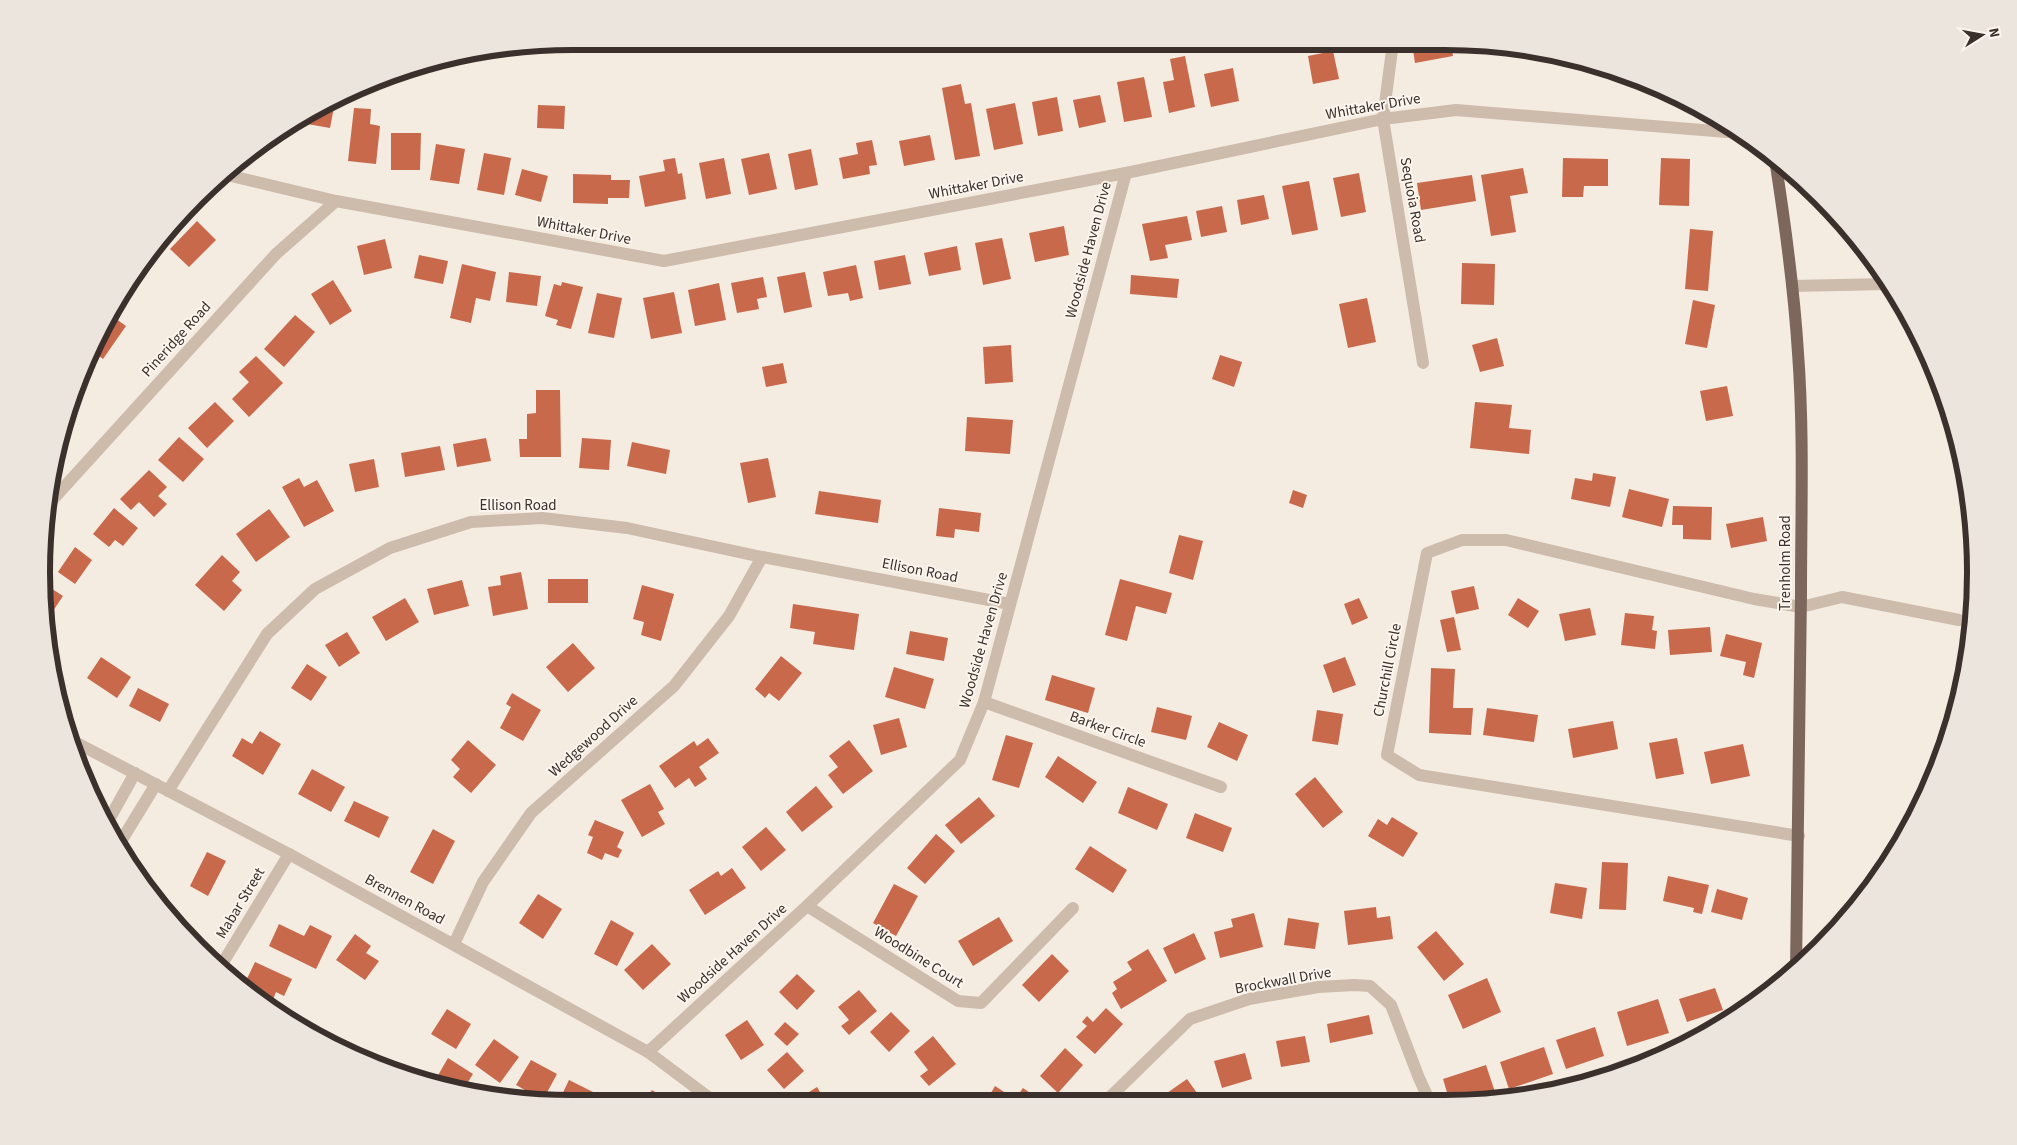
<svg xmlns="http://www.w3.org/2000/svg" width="2017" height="1145" font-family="'Source Sans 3',sans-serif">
  <rect width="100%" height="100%" fill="#f4ebe1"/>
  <g fill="#c8694b">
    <path d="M1451,42L1453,56L1415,63L1412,43Z"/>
    <path d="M1513,49L1531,53L1513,55Z"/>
    <path d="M1333,51L1339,79L1313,84L1308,56Z"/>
    <path d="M1185,56L1195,107L1169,113L1163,82L1174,80L1170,59Z"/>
    <path d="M1233,68L1239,101L1211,107L1204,74Z"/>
    <path d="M1144,77L1152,117L1124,122L1117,82Z"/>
    <path d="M961,84L965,104L971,103L980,156L955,160L942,88Z"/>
    <path d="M1100,95L1106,122L1079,128L1073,100Z"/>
    <path d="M336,97L330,128L296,122Z"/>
    <path d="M1057,97L1063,131L1038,136L1032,102Z"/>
    <path d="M1015,103L1023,144L994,150L986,109Z"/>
    <path d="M538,105L565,106L564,129L537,128Z"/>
    <path d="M354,108L371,109L370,124L380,126L376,164L348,161Z"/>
    <path d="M391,133H421L420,170H391Z"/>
    <path d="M930,135L935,160L904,166L899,141Z"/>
    <path d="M872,140L877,165L869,166L870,174L843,179L839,158L858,154L856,143Z"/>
    <path d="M436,144L465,149L459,184L430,180Z"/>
    <path d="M811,149L818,185L795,190L788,154Z"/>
    <path d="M484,153L511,158L504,195L477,190Z"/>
    <path d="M769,153L777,189L749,195L741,159Z"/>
    <path d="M675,158L678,174L682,173L686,199L645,207L639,176L665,171L663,160Z"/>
    <path d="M724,158L731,194L706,199L699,163Z"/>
    <path d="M1563,158L1608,159V186H1584L1583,197H1562Z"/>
    <path d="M1661,158L1690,159L1689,206L1659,205Z"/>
    <path d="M1523,168L1528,193L1510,196L1516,232L1491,236L1481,175Z"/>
    <path d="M522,169L548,176L541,202L515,195Z"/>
    <path d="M1359,173L1366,212L1341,217L1333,178Z"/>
    <path d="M573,174L611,175V180H630L629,198H608V204L573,203Z"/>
    <path d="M1472,175L1476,201L1421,210L1417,183Z"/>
    <path d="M1309,181L1318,230L1292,235L1282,186Z"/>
    <path d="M1264,195L1269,219L1241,225L1237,200Z"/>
    <path d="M1222,206L1227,232L1201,237L1196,211Z"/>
    <path d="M1187,216L1192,240L1165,245L1168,258L1150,261L1142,224Z"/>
    <path d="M197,221L216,240L189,267L170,249Z"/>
    <path d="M1064,226L1069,255L1035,262L1029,233Z"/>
    <path d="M1690,229L1713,231L1708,291L1685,289Z"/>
    <path d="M1002,238L1011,279L983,285L975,243Z"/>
    <path d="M385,239L392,268L364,275L357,246Z"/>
    <path d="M957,246L961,270L929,276L924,253Z"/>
    <path d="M419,255L448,261L443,284L414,278Z"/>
    <path d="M905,255L911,284L879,290L874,261Z"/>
    <path d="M1462,263L1495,264L1494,305L1461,304Z"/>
    <path d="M462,264L496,272L490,301L476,298L471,323L450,318Z"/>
    <path d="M856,265L863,298L850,301L848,293L828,296L823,272Z"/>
    <path d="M509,272L541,276L537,306L506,302Z"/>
    <path d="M805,272L812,307L784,313L777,277Z"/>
    <path d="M1131,275L1179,279L1177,298L1130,294Z"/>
    <path d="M763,277L767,297L757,299L759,309L737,313L731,283Z"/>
    <path d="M333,280L352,311L330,325L311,294Z"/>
    <path d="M562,282L583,287L571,329L556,325L558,320L545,316L554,284L561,286Z"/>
    <path d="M719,283L726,320L695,326L688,290Z"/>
    <path d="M674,292L682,333L651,339L643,298Z"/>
    <path d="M597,293L622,298L614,338L588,333Z"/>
    <path d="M1367,298L1376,342L1348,348L1339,304Z"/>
    <path d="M1693,300L1715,305L1707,348L1685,344Z"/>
    <path d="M109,314L126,326L103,359L91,350L96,338Z"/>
    <path d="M295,315L315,332L284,367L264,349Z"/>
    <path d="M1497,338L1504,366L1480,372L1472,345Z"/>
    <path d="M1011,345L1013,382L985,384L983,347Z"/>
    <path d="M1220,355L1242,362L1234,387L1212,379Z"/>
    <path d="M256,356L283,383L249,417L232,399L249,382L239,372Z"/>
    <path d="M783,363L787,383L766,387L762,367Z"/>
    <path d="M1727,386L1733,416L1706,421L1700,391Z"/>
    <path d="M536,390H560L561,457H520L519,439H527V414L536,413Z"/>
    <path d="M215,402L234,421L207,448L188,428Z"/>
    <path d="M1475,402L1512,405L1509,428L1531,430L1529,454L1470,448Z"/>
    <path d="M967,417L1013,420L1010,454L965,451Z"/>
    <path d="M179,437L204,459L183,482L158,460Z"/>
    <path d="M486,438L491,461L457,467L453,444Z"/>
    <path d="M582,438L611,440L609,470L579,468Z"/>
    <path d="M632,442L670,450L666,474L627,466Z"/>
    <path d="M440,446L445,470L405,477L401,453Z"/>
    <path d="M768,458L776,497L748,503L740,463Z"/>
    <path d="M374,459L379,487L355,492L349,464Z"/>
    <path d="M149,470L167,487L158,496L167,504L154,517L139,502L131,510L120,499Z"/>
    <path d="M1593,473L1616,477L1610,507L1571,499L1575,478L1592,481Z"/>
    <path d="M299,478L304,487L317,480L334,511L304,527L282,487Z"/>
    <path d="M1629,489L1669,499L1662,527L1622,517Z"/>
    <path d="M1293,490L1307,495L1303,508L1289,503Z"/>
    <path d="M819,491L881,500L878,523L815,514Z"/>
    <path d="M1673,506L1712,507L1711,540L1683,539V525H1672Z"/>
    <path d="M114,508L138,528L123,546L115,540L109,547L93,534Z"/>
    <path d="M939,508L981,513L979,532L955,529L954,538L936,536Z"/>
    <path d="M269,509L290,537L256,562L236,534Z"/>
    <path d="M1763,517L1767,541L1731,548L1726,524Z"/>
    <path d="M1179,535L1203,541L1193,580L1169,573Z"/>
    <path d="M75,547L92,560L75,584L58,572Z"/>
    <path d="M222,555L240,572L232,581L242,590L224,611L195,585Z"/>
    <path d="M521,572L528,609L493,616L488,587L501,585L500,576Z"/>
    <rect x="548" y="579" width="40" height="24"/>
    <path d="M1120,579L1172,593L1166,614L1136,606L1127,641L1105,635Z"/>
    <path d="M462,580L469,606L434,615L427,589Z"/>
    <path d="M43,583L63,596L45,623L42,607Z"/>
    <path d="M642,585L674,594L661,641L641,635L644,622L633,619Z"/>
    <path d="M1474,586L1479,609L1456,614L1451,591Z"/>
    <path d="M405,598L419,622L386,641L372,617Z"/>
    <path d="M1359,598L1368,618L1352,625L1344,604Z"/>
    <path d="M1518,598L1539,611L1528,628L1508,615Z"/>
    <path d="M793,604L859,614L854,650L813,644L815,632L790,628Z"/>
    <path d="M1590,608L1596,635L1565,641L1559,614Z"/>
    <path d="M1625,613L1654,616L1652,630L1657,631L1655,649L1621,645Z"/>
    <path d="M1454,617L1461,650L1447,652L1440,620Z"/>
    <path d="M1710,627L1712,652L1670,655L1668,630Z"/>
    <path d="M910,631L948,638L944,661L906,654Z"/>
    <path d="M347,632L360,653L339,667L325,645Z"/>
    <path d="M1726,634L1762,643L1754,678L1743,675L1746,662L1720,656Z"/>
    <path d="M573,643L595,668L568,692L546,667Z"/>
    <path d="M781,656L802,673L779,701L769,693L765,698L755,689Z"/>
    <path d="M101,657L131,677L117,698L87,678Z"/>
    <path d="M1345,657L1356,685L1333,693L1323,665Z"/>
    <path d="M307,664L327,677L311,701L291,688Z"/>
    <path d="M894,667L934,679L925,709L885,697Z"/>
    <path d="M1431,668L1455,669L1453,708H1473L1471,735L1429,733Z"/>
    <path d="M1052,675L1095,688L1088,713L1045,700Z"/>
    <path d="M138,688L169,704L160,722L129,706Z"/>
    <path d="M512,693L541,710L523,741L500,728L511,707L506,704Z"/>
    <path d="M1157,707L1192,716L1186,740L1151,732Z"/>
    <path d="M1487,708L1538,715L1534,742L1483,735Z"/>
    <path d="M1317,710L1343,714L1338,745L1312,741Z"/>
    <path d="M899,718L907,747L881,755L873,725Z"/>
    <path d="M1613,721L1618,749L1573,758L1568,729Z"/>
    <path d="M1219,722L1248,735L1237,761L1207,747Z"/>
    <path d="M260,731L281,744L263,775L232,756L242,738L252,744Z"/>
    <path d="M1006,735L1033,743L1019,788L992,780Z"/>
    <path d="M708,738L719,753L699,767L707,779L695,787L689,778L675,788L659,766L694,741L697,746Z"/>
    <path d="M1677,738L1684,774L1656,779L1649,743Z"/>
    <path d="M468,740L496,765L471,793L453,777L460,769L451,760Z"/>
    <path d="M849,740L873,771L843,794L828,775L838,767L829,756Z"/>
    <path d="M1743,744L1750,776L1711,784L1704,752Z"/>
    <path d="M1058,756L1097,782L1083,803L1045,777Z"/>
    <path d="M312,769L345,787L331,812L298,794Z"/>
    <path d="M1315,777L1343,812L1323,828L1295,794Z"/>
    <path d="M650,784L664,809L658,812L665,824L642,837L621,800Z"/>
    <path d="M816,786L833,807L802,832L786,812Z"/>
    <path d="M1128,787L1168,804L1157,830L1118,813Z"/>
    <path d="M91,794L99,799L96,804L93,799Z"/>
    <path d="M979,797L995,816L961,844L945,825Z"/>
    <path d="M354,801L389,817L379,838L344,821Z"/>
    <path d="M1195,813L1232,828L1223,852L1186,838Z"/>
    <path d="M1392,817L1418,833L1403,857L1368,836L1378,819L1387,825Z"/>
    <path d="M595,820L624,832L617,847L622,850L618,858L605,853L602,860L587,853L593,837L588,835Z"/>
    <path d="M766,827L786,850L761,871L742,847Z"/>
    <path d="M433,829L455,841L433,884L410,872Z"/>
    <path d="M936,834L955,851L925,884L907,868Z"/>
    <path d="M1090,846L1127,870L1113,893L1075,869Z"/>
    <path d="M207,852L226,861L208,896L190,886Z"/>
    <path d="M1602,862L1628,863L1626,910L1599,909Z"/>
    <path d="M732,868L746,888L705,915L689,890L718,871L721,876Z"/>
    <path d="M1668,876L1709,885L1702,914L1693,912L1694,908L1663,901Z"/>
    <path d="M1555,883L1587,888L1582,919L1550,913Z"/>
    <path d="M894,884L918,896L896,936L873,923Z"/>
    <path d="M1717,889L1748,898L1742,920L1711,912Z"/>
    <path d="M538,894L562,909L543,939L519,923Z"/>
    <path d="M1376,907L1377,918L1390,916L1393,939L1348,945L1344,911Z"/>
    <path d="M1254,913L1263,947L1220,958L1214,932L1233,927L1231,919Z"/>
    <path d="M999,917L1013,941L973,966L958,941Z"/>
    <path d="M1288,918L1319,923L1315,949L1284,945Z"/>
    <path d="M611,920L634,933L617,966L594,954Z"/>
    <path d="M279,924L304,936L310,925L332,936L316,969L269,946Z"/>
    <path d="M1436,931L1464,964L1444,981L1417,947Z"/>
    <path d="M1194,933L1206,959L1175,974L1163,948Z"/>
    <path d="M355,934L371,946L366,953L379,961L365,980L336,960Z"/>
    <path d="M187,936L207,948L204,954Z"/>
    <path d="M652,944L671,964L643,990L624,970Z"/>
    <path d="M1148,949L1167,981L1121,1009L1112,993L1117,989L1113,982L1132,970L1127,962Z"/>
    <path d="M1052,954L1069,971L1039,1002L1022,985Z"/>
    <path d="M255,962L292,979L284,996L276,992L272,1002L243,987Z"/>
    <path d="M797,974L815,991L797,1010L779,992Z"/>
    <path d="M1487,978L1501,1012L1463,1029L1448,995Z"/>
    <path d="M1715,988L1723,1010L1687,1022L1679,999Z"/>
    <path d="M859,990L877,1011L849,1035L841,1026L849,1020L838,1007Z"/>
    <path d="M1658,999L1669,1033L1627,1046L1617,1012Z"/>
    <path d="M1106,1008L1123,1024L1095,1054L1076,1037L1087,1026L1082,1022L1087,1016L1093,1022Z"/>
    <path d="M447,1009L471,1024L456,1049L431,1034Z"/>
    <path d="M891,1012L910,1031L889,1052L870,1032Z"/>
    <path d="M1369,1015L1373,1034L1330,1043L1327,1024Z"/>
    <path d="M747,1020L764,1045L741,1060L725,1035Z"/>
    <path d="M785,1022L799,1034L787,1046L774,1034Z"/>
    <path d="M1595,1027L1604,1056L1566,1069L1556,1040Z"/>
    <path d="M933,1036L956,1064L929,1086L920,1076L928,1070L914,1052Z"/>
    <path d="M1305,1036L1310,1062L1281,1067L1276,1041Z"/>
    <path d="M494,1039L519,1057L500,1083L475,1065Z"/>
    <path d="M1544,1047L1553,1074L1509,1089L1500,1062Z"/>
    <path d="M1065,1048L1083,1065L1058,1093L1040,1076Z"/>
    <path d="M787,1052L804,1071L784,1089L767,1070Z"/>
    <path d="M1245,1053L1252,1079L1222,1088L1214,1061Z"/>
    <path d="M448,1058L473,1074L463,1090L433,1084Z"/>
    <path d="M531,1060L557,1074L543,1100L516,1085Z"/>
    <path d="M1486,1065L1497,1098L1449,1099L1443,1079Z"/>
    <path d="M1187,1079L1202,1100H1157Z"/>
    <path d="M569,1080L595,1093L590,1102L558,1103Z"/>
    <path d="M995,1086L1015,1099L1023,1088L1042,1101H993L988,1098Z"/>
    <path d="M817,1087L826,1102H800L798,1099Z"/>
    <path d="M652,1090L671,1102L644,1101Z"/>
    <path d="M1386,1095L1388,1100H1377Z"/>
  </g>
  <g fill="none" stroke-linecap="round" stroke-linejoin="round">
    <g stroke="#cdbbac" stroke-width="12">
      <path d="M1391,43L1392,50L1383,119L1423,363"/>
      <path d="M223,174L336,201L664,261L1126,173L1383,119L1456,110L1739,133"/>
      <path d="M1792,286L1888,284"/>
      <path d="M46,507L276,254L336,201"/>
      <path d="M984,702L1221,787"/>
      <path d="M71,740L289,854L648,1052L715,1102"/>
      <path d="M168,791L267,634L315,589L390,548L471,522L542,518L627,528L762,557L1010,604"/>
      <path d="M106,825L135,773"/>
      <path d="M108,829L123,838L156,784"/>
      <path d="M1799,836L1419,775L1387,755L1427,553L1462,540H1506L1754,599L1801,607L1842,597L1959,620"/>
      <path d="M807,906L958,1001L981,1003L1073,908"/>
      <path d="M454,944L483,882L531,813L674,686L729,616L762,557"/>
      <path d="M1796,962L1808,958"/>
      <path d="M219,969L289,854"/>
      <path d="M648,1052L807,906L960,760L984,702L1126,173"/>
      <path d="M1106,1101L1190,1019L1249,999L1318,987L1354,985L1370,986L1391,1005L1419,1078L1429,1100"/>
    </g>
    <path stroke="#7d675c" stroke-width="12" d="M1775,159C1785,223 1794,288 1798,353C1804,433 1801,513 1801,593C1800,718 1797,843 1796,968"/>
  </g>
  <g text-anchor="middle" stroke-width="4" stroke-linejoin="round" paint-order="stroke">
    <g font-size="15" fill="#3b302b" stroke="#fbf5ee">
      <text transform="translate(1373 106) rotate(-10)" y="5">Whittaker Drive</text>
      <text transform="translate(976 185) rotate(-11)" y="5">Whittaker Drive</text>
      <text transform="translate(1413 200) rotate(80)" y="5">Sequoia Road</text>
      <text transform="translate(584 230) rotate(11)" y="5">Whittaker Drive</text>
      <text transform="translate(1088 250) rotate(-75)" y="5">Woodside Haven Drive</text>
      <text transform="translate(176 339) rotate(-48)" y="5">Pineridge Road</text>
      <text x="518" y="510">Ellison Road</text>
      <text transform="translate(1785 563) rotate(-90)" y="5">Trenholm Road</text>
      <text transform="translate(920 570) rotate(11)" y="5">Ellison Road</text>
      <text transform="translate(983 640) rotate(-74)" y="5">Woodside Haven Drive</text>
      <text transform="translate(1387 670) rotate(-79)" y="5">Churchill Circle</text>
      <text transform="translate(1108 729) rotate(20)" y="5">Barker Circle</text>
      <text transform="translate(593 736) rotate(-42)" y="5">Wedgewood Drive</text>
      <text transform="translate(405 899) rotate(29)" y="5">Brennen Road</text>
      <text transform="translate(240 903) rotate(-59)" y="5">Mabar Street</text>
      <text transform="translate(732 953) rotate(-42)" y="5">Woodside Haven Drive</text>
      <text transform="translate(919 957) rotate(32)" y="5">Woodbine Court</text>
      <text transform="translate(1283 980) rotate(-10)" y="5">Brockwall Drive</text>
    </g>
  </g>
  <path d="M0 0H2017V1145H0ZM572 50H1445A522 522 0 0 1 1967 572V573A522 522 0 0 1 1445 1095H572A522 522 0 0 1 50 573V572A522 522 0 0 1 572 50Z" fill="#ece5de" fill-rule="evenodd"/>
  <path fill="none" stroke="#3b302b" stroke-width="6" d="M572 50H1445A522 522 0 0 1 1967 572V573A522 522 0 0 1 1445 1095H572A522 522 0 0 1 50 573V572A522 522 0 0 1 572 50Z"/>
  <g transform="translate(1982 35) rotate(79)" stroke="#fbf5ee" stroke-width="4" paint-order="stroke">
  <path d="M0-4L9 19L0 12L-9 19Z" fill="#3b302b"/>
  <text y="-8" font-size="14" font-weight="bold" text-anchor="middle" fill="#3b302b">N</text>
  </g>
</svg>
